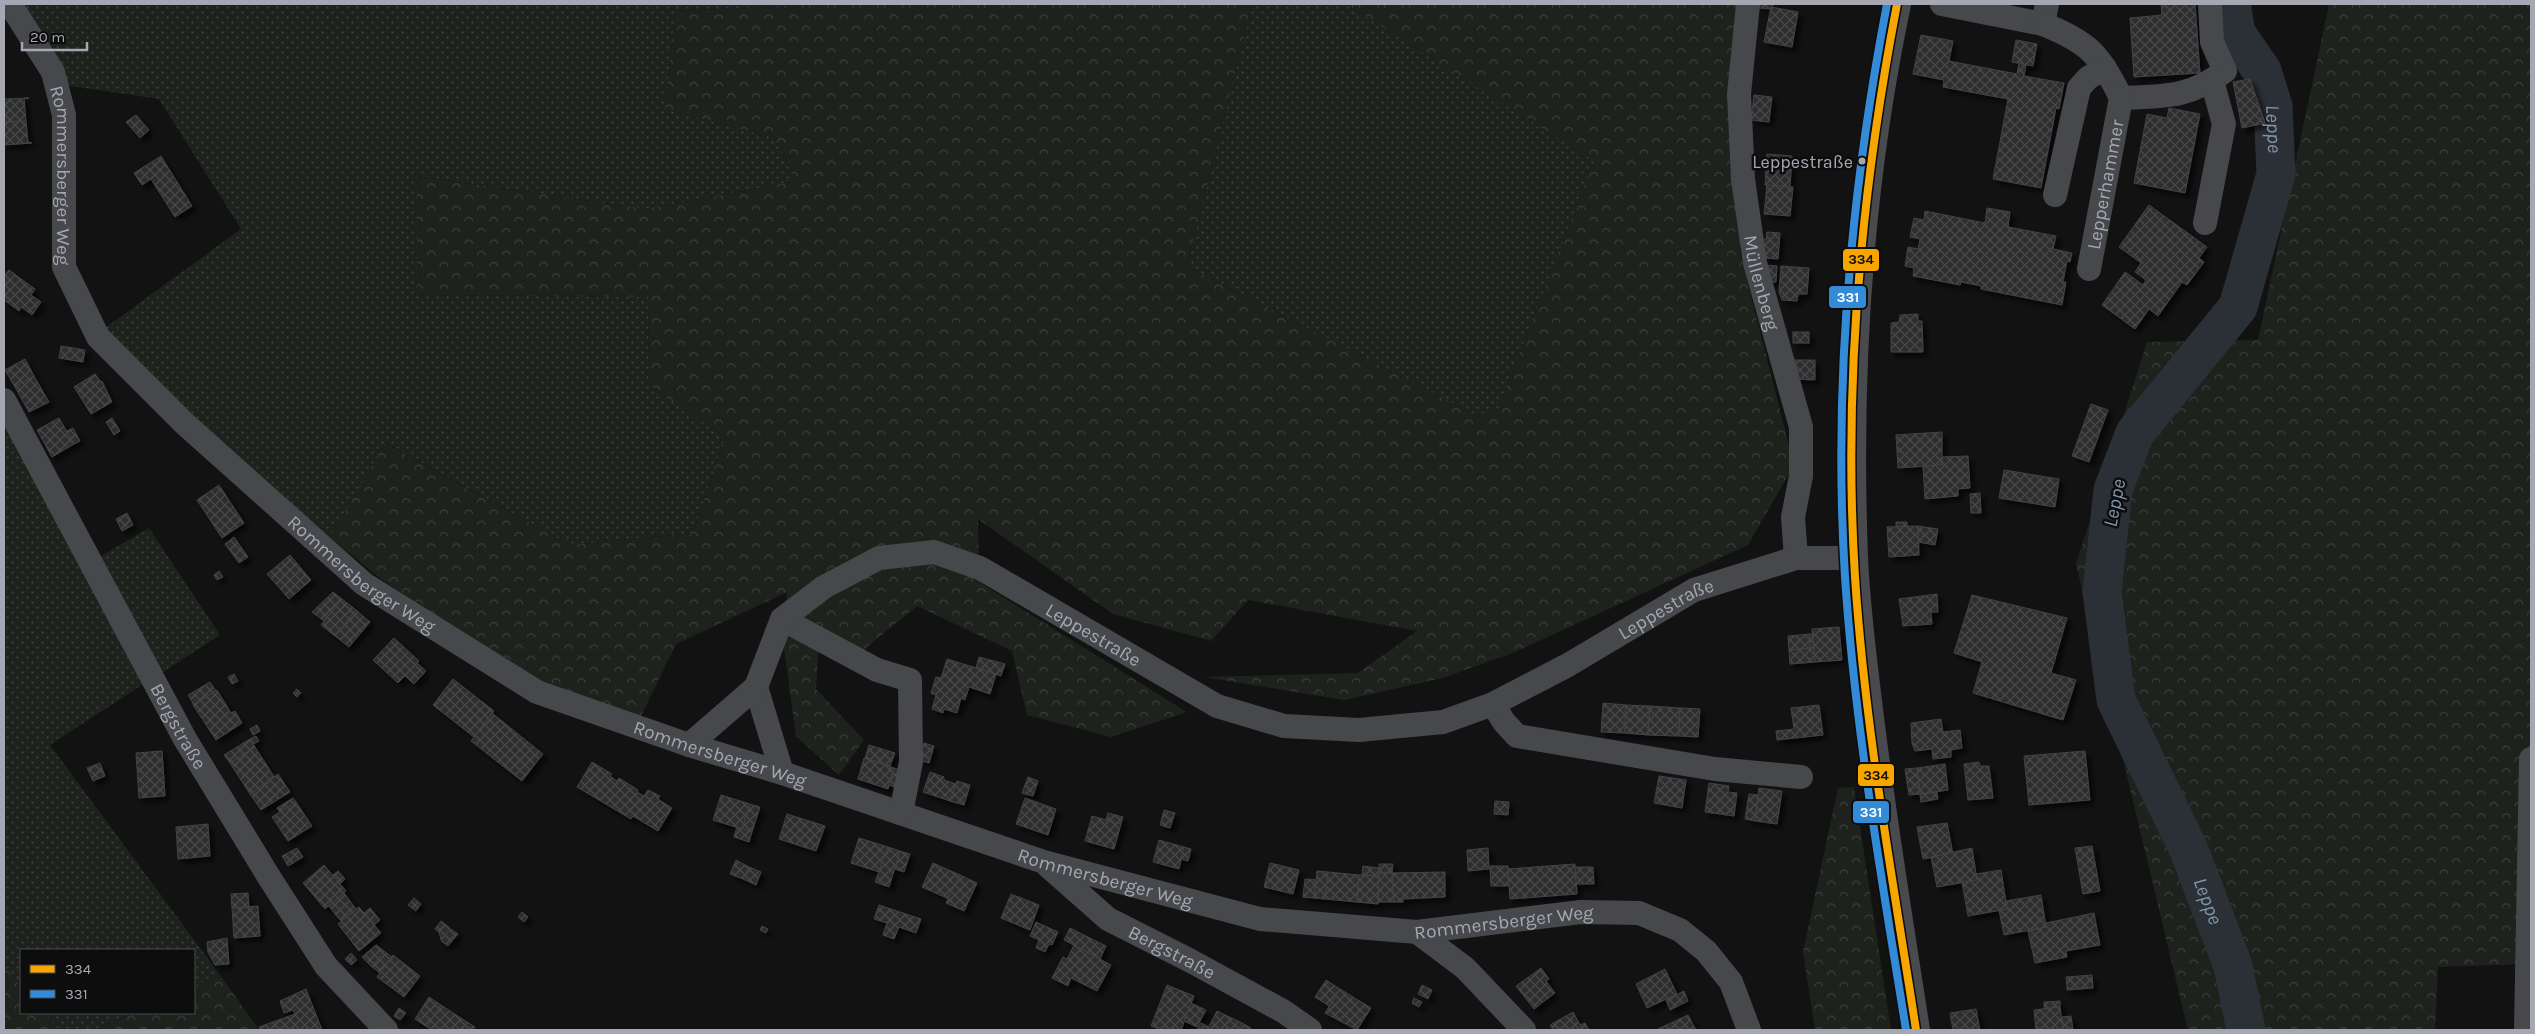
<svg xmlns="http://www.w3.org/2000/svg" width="2535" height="1034" font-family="Karla,sans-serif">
  <defs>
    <pattern id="grass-dots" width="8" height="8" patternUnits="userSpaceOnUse" patternTransform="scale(1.25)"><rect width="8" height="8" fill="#1d221d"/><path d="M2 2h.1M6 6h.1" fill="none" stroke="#3b3f3b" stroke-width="1.8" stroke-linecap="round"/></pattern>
    <pattern id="forest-crowns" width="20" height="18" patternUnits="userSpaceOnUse" patternTransform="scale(1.25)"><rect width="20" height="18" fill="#1d221d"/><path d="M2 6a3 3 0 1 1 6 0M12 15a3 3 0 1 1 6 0" fill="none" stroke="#3b3f3b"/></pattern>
    <pattern id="building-cross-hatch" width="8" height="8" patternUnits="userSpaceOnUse" patternTransform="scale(1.25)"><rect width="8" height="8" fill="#2d2d2e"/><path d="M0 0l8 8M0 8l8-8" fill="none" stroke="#48494a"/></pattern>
    <filter id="shadow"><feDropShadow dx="4.5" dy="4.5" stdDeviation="2.5" flood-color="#0009"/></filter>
  </defs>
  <rect width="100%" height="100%" fill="#121213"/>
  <g fill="url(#grass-dots)">
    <path d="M20,4H828L675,11L665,109L775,138L796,181L646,209L417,176V295L648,297L649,385L725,437L693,533L570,545L386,443L330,537L189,419L101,331L241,229L159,99L64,85Z"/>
    <path d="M1252,4H1346L1595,161L1500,403L1506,407L1476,415L1187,266Z"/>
    <path d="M4,413L151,679L50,745L220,975L194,986V950H21V987L4,966Z"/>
    <path d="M149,528L220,635L160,674L96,559Z"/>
    <path d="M44,1013H134L94,1030H59Z"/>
  </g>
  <g fill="url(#forest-crowns)">
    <path d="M828,4H1252L1187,266L1476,415L1506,407L1500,403L1594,161L1346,4H1736L1728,91L1741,257L1794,465L1748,545L1515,652L1443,678L1344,700L1204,677L1358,673L1417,631L1248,600L1211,641L1113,614L978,519L979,582L1187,712L1111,737L1027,715L1012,651L917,606L862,651L820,628L816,689L864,740L839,775L796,736L784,648L787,592L676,644L637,724L537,688L377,576L330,537L385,443L570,545L693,533L725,437L649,385L648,297L417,295V176L646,209L796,181L775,138L665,109L675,11Z"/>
    <path d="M2329,4H2531V953L2524,964L2438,967L2435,1030H2188L2076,564L2147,342L2258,340Z"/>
    <path d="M1854,787L1891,1030H1815L1803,952L1838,788Z"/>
    <path d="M4,966L21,987V1013H44L59,1030H4Z"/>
    <path d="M220,975L259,1030H94L134,1013H194V986Z"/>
  </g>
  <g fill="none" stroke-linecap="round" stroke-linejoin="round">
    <path stroke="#2b3036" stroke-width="39" id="s1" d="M2231,4L2236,33L2262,71L2273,106L2276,174L2238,307L2135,433L2113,490L2102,592L2116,700L2189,850L2233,966L2246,1030"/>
  </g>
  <g fill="url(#building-cross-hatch)" stroke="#424346" filter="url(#shadow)">
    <path d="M1759,4H1774L1771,9L1758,8Z"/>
    <path d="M2161,4H2195L2200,73L2134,77L2130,18L2162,15Z"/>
    <path d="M1771,7L1798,12L1792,47L1764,42Z"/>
    <path d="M1921,35L1953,41L1949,61L2017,74L2019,63L2026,64L2024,76L2064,83L2059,109L2056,108L2041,188L1993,179L2008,99L1943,87L1944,80L1913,74Z"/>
    <path d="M2016,40L2037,44L2033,66L2012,62Z"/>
    <path d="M2250,79L2265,123L2242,128L2233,82Z"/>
    <path d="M1754,95L1772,97L1769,122L1751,120Z"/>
    <path d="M24,98L26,121L4,122V99L29,98Z"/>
    <path d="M2169,108L2200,114L2185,193L2134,183L2147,114L2167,118Z"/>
    <path d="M136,115L149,130L140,138L126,122Z"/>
    <path d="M26,121L28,142L32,143L4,145V122Z"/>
    <path d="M1767,154L1792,156L1790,187L1765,185Z"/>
    <path d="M161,156L192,206L175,217L151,179L142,185L134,173Z"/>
    <path d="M1767,185L1793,187L1790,216L1764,214Z"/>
    <path d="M2149,205L2207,247L2199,258L2204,262L2187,285L2182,282L2158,316L2149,309L2135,329L2102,305L2125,272L2143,285L2146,280L2135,272L2141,263L2119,247Z"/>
    <path d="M1987,208L2010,212L2008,227L2056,236L2053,249L2072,253L2070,262L2067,261L2063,282H2066L2062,305L1981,289V286L1961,282L1960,285L1913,276L1914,268L1905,266L1908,247L1918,249L1920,239L1910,237L1914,218L1924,220L1925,211L1985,223Z"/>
    <path d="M1767,232L1780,233L1778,259L1765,258L1761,239L1766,240Z"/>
    <path d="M1763,265L1777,266L1776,282H1767Z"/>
    <path d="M1781,266L1809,268L1807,294H1798L1797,301L1782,300L1779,292Z"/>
    <path d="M9,270L35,289L31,295L41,302L32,315L21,307L19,311L4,300V276Z"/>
    <path d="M1918,314V321H1922L1923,352H1891V323L1899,322L1900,315Z"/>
    <rect x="1793" y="332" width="16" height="11"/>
    <path d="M61,346L85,350L83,362L59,358Z"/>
    <path d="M25,359L34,376L15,387L5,370Z"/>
    <path d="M1795,360H1815V380L1795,379Z"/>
    <path d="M95,374L101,382L102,381L112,402L91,414L74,387Z"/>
    <path d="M34,376L49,402L29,412L15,387Z"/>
    <path d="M2091,404L2108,410L2089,462L2072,456Z"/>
    <path d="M59,418L74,444L52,457L37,430Z"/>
    <path d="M112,418L120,431L114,435L106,422Z"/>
    <path d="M73,428L80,441L74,444L67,431Z"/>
    <path d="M1942,432V465L1898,468L1896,435Z"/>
    <path d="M1968,456L1970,488L1958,489V496L1925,499L1923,466L1942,465V457Z"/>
    <path d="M2004,470L2059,479L2055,507L1999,498Z"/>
    <path d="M219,485L244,523L222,538L197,500Z"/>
    <path d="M1980,493L1981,513H1971L1970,494Z"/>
    <path d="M127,513L133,525L122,531L116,519Z"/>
    <path d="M1896,522H1907V526L1896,527Z"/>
    <path d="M1918,526L1938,529L1935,545L1918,542Z"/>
    <path d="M1918,526L1919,555L1889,557L1887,527Z"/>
    <path d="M234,537L248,557L239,563L225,544Z"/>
    <path d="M290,555L311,580L289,599L267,574Z"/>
    <path d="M219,571L223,577L217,580L214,575Z"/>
    <path d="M333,592L342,599L324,621L312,612Z"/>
    <path d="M1937,594L1938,612H1931L1932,624L1903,626L1899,599Z"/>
    <path d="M1972,595L2067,618L2051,673L2076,680L2063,720L1973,693L1982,662L1954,653Z"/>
    <path d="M342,599L356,610L335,636L321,625Z"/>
    <path d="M356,610L370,622L349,647L335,636Z"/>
    <path d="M1839,627L1842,660L1815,662L1812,629Z"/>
    <path d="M1809,634H1812L1814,648H1810Z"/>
    <path d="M1809,634L1810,648L1789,650L1788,636Z"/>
    <path d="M394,638L419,661L398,683L373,660Z"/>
    <path d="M1814,648L1815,662L1790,664L1789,650Z"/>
    <path d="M979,657L1005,664L1001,676L976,668Z"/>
    <path d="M947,659L996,674L990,694L969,687L965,700L961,698L957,713L944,709L943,713L932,709L936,695L931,693L936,677L941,678Z"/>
    <path d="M417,663L426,671L414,684L405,676Z"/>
    <path d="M234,674L238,681L232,684L228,677Z"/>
    <path d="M453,679L494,711L474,737L433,705Z"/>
    <path d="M210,682L216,691L194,705L188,695Z"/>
    <path d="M297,689L301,693L297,697L293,693Z"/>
    <path d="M217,690L231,713L235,711L242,723L216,740L193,705Z"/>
    <path d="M1603,703L1626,705L1625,733L1601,732Z"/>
    <path d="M1626,705L1650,706L1648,735L1625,733Z"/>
    <path d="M1819,705L1823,735L1777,740L1776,731L1794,729L1791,708Z"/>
    <path d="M1650,706L1680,708L1679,736L1648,735Z"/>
    <path d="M1680,708L1700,709L1698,737L1679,736Z"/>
    <path d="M492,713L543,754L522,781L471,741Z"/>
    <path d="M1941,719L1943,732L1960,730L1962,748L1951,750V747V757L1933,759L1932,749L1915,751L1912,743L1911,723Z"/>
    <path d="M257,725L260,731L253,735L250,729Z"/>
    <path d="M256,736L259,741L253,744L250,739Z"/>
    <path d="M250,739L255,747L230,763L224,755Z"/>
    <path d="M924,743L934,746L929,763L918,760Z"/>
    <path d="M869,745L895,753L890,766L865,758Z"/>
    <path d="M255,747L275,778L250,794L230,763Z"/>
    <path d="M162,751L165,796L139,798L136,753Z"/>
    <path d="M2085,751L2090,800L2029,805L2024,756Z"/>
    <path d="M864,758L894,768L888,789L858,779Z"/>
    <path d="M592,762L612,774L610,776L617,781L619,778L638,790L637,792L644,796L648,790L660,796L658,799L672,808L658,831L633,816L631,819L577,787Z"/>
    <path d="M1979,762L1980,766H1989L1993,798L1968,800L1964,764Z"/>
    <path d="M100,763L105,776L93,781L87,768Z"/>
    <path d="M1945,764L1948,790L1920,794L1917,768Z"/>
    <path d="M894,768L903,771L897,788L889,785Z"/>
    <path d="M1917,768L1920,794L1909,795L1905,769Z"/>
    <path d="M930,772L944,777V780L956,784L950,801L923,792Z"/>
    <path d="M278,774L290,792L261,810L250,794Z"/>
    <path d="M1659,776L1686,780L1682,808L1654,803Z"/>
    <path d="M1028,777L1038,781L1033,796L1022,793Z"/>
    <path d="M957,781L970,785L964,805L950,801Z"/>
    <path d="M1709,783L1729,786L1728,792L1737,793L1734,816L1705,812Z"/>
    <path d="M1759,788L1782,791L1777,824L1755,821Z"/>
    <path d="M1937,792L1938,799L1921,802L1920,794Z"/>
    <path d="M1749,794L1758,795L1755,821L1745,819Z"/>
    <path d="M721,795L750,804L742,829L713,820Z"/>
    <path d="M293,798L296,802L280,812L277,808Z"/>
    <path d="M1025,798L1056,809L1048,835L1016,824Z"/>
    <path d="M1495,801L1509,802L1508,815L1494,814Z"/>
    <path d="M296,802L312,826L288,841L272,817Z"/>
    <path d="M750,804L760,807L752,832L742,829Z"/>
    <path d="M1164,810L1175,813L1170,828L1160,825Z"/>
    <path d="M1108,813L1123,817L1121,824L1106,820Z"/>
    <path d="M787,814L825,826L816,851L779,839Z"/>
    <path d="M1092,816L1121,824L1114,849L1085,841Z"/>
    <path d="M1947,823L1953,854L1923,859L1917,827Z"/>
    <path d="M208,824L210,856L178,859L176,827Z"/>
    <path d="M737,827L752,832L749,842L734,837Z"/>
    <path d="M859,838L888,847L879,872L851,863Z"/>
    <path d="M1159,840L1184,847L1179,869L1153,862Z"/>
    <path d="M2092,846L2100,891L2083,894L2075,848Z"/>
    <path d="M888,847L900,851L889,887L875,882Z"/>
    <path d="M1184,847L1191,849L1188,861L1181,859Z"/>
    <path d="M297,848L303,857L288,866L282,856Z"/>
    <path d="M1488,848L1489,869L1468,871L1467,850Z"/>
    <path d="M1972,848L1977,880L1937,887L1931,857Z"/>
    <path d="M900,851L910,854L904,872L895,869Z"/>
    <path d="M736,860L749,867L743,879L730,874Z"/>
    <path d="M933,863L960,875L949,899L922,887Z"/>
    <path d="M1270,863L1299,870L1293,894L1264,887Z"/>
    <path d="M1379,864H1393L1392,873H1379Z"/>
    <path d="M1575,864L1577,894L1510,899L1508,869Z"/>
    <path d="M324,865L346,891L325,909L303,883Z"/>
    <path d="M1363,866L1379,868V876L1362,875Z"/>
    <path d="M1490,866H1508L1509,886H1491Z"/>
    <path d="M749,867L761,872L756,885L743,879Z"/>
    <path d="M1575,867H1593L1594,884H1576Z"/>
    <path d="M2001,870L2007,909L1968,916L1962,882L1977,880L1976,874Z"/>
    <path d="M338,871L345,879L340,884L333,875Z"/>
    <path d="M1317,871L1328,872L1325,899L1314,898Z"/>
    <path d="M1328,872L1359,875L1357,902L1325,899Z"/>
    <path d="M1445,872V897L1403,899V902H1394L1392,873Z"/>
    <path d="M1379,873H1392L1394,902H1378Z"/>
    <path d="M960,875L977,883L964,911L946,903Z"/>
    <path d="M1359,875L1379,876L1378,904L1357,902Z"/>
    <path d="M1305,879L1316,880L1314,898L1303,897Z"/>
    <path d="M248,893L249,907L232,908L231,894Z"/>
    <path d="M344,893L350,901L335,914L329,906Z"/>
    <path d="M1011,894L1039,905L1030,930L1001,918Z"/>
    <path d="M2041,895L2046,927L2004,935L1999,910L2007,909L2006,901Z"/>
    <path d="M414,898L421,904L416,911L408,905Z"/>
    <path d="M350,901L356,909L341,921L335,914Z"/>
    <path d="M879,905L921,919L916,933L899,927L894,939L883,935L887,923L874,919Z"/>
    <path d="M258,906L260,936L234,938L232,908Z"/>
    <path d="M359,907L381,933L359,951L338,924Z"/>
    <path d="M370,908L380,920L374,925L364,913Z"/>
    <path d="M522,912L528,917L524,922L518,917Z"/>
    <path d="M2094,913L2100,945L2066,951L2067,957L2035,963L2028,931L2046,927V923Z"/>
    <path d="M441,921L450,928L441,940L439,932L435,929Z"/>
    <path d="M1036,922L1058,932L1052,945L1049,944L1045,952L1036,948L1039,940L1030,936Z"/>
    <path d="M762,926L768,929L766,933L760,930Z"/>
    <path d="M1070,928L1106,946L1100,959L1064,940Z"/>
    <path d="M451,929L458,934L448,946L441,941Z"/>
    <path d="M227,938L229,964L215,965L208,952L207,942Z"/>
    <path d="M376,945L384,951L372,967L362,957Z"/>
    <path d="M1074,945L1111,965L1097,991L1071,978L1068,986L1052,978L1063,957L1067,959Z"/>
    <path d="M384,951L392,957L380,973L372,967Z"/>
    <path d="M351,953L357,960L351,965L345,959Z"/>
    <path d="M393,955L420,976L404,997L377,977Z"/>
    <path d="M1541,968L1549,979L1546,981L1555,993L1534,1009L1516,986Z"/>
    <path d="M1665,969L1677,994L1647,1008L1636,984Z"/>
    <path d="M2092,975L2093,988L2067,990L2066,977Z"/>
    <path d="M1326,980L1340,989L1329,1006L1315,997Z"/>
    <path d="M1167,985L1194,996L1181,1030H1162L1151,1026Z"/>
    <path d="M1422,985L1432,990L1428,999L1418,994Z"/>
    <path d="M306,989L322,1030H260L259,1027L295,1014L293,1010L284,1013L280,1001Z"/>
    <path d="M1340,989L1371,1008L1357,1030L1325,1013Z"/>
    <path d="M1684,991L1688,1001L1670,1010L1666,1000Z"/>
    <path d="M429,997L441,1005L427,1027L415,1019Z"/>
    <path d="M1414,998L1422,1002L1419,1007L1412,1003Z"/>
    <path d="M2060,1001V1007L2044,1009V1002Z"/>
    <path d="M1191,1003L1206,1010L1197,1027L1184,1021Z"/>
    <path d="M441,1005L467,1022L462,1030H433L427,1027Z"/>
    <path d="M2060,1007L2063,1030H2036L2034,1010Z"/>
    <path d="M399,1008L406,1013L400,1020L394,1016Z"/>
    <path d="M1976,1009L1980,1030H1953L1950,1013Z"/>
    <path d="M1217,1011L1242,1023L1238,1030H1207Z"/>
    <path d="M1573,1012L1583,1030H1553L1550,1025Z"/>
    <path d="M1688,1015L1696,1030H1659L1658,1029Z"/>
    <path d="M2071,1016L2073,1030H2063L2062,1017Z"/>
    <path d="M467,1022L475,1027L473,1030H462Z"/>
    <path d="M1201,1023L1209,1027L1207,1030H1197Z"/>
    <path d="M1242,1023L1251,1028L1250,1030H1238Z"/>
    <path d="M1585,1023L1589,1030H1583L1580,1025Z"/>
  </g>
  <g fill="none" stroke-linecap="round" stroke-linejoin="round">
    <g stroke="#47484b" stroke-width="24">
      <path id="s2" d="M10,4L53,72L64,115V267L98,337L185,424L364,584L537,692L689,745L782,773L1044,862L1260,919L1417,932L1581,912L1639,913L1680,930L1706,951L1731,982L1749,1030"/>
      <path id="s3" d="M1748,4L1739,94L1743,179L1755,263L1801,427V476L1793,517L1796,558"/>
      <path d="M1942,4L2043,24L2047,4"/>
      <path d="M2043,24C2088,42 2100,54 2121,98C2165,96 2189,98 2225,71L2212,42L2210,4"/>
      <path d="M2055,195L2079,88L2088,78L2105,68"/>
      <path d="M2205,223L2224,124L2212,81"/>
      <path id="s4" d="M2089,269L2121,98"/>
      <path id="s5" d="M4,400L185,739L269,877L326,966L386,1030"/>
      <path d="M782,619L877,670L910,680L911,762L901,813"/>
      <path d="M756,687L782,773"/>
      <path d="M1493,704L1504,722L1517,736L1715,769L1801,777"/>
      <path id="s6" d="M689,745L756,687L782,619L824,587L879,558L934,552L980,568L1217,706L1284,726L1359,730L1443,722L1493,704L1568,665L1694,590L1796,558H1854"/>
      <path id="s7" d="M1048,866L1108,919L1189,960L1283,1011L1310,1030"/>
      <path d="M1417,932L1465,968L1524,1030"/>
      <path d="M2526,1030L2531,759"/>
    </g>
    <path stroke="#494a4d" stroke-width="28" d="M1897,4C1859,184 1847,372 1854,557C1856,605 1862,653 1868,701C1881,811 1899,921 1916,1030"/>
    <defs>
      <path id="bus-1" d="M1897,4C1861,192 1843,386 1855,577C1865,729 1893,880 1916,1030"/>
      <path id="bus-2" d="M1887,4C1851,192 1833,386 1845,577C1855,729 1882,880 1906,1030"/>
    </defs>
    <use href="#bus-1" stroke="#0d0d0e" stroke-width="11"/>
    <use href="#bus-2" stroke="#0d0d0e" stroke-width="11"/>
    <use href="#bus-1" stroke="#f7a600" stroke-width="8"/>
    <use href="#bus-2" stroke="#338bd7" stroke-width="8"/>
  </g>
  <circle fill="#a5a8b2" stroke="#0d0d0e" stroke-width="2" cx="1862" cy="161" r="4.5"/>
  <g text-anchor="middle" stroke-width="5" stroke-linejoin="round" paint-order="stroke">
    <g font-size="18" fill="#a5a8b2" stroke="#0d0d0e" text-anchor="end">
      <text x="1853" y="168">Leppestraße</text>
    </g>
    <g font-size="19" fill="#a5a8b2" stroke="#0d0d0e">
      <text dy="7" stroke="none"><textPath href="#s2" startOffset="185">Rommersberger Weg</textPath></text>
      <text dy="7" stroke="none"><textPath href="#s4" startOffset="86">Lepperhammer</textPath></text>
      <text dy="7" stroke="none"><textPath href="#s3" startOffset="281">Müllenberg</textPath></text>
      <text dy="7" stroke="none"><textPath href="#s2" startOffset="710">Rommersberger Weg</textPath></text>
      <text dy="7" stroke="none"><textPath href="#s6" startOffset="1135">Leppestraße</textPath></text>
      <text dy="7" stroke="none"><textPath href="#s6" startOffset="512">Leppestraße</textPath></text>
      <text dy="7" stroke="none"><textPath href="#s5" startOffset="370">Bergstraße</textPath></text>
      <text dy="7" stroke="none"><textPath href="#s2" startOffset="1115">Rommersberger Weg</textPath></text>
      <text dy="7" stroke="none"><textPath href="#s2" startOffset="1520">Rommersberger Weg</textPath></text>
      <text dy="7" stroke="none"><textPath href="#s2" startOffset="1925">Rommersberger Weg</textPath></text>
      <text dy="7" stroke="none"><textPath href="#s7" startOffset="152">Bergstraße</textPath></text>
    </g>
    <g font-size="20" font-style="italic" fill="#8094a9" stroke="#0d0d0e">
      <text dy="7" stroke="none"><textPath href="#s1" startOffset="135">Leppe</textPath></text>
      <text transform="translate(2114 503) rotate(-79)" y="7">Leppe</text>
      <text dy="7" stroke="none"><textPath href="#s1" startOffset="975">Leppe</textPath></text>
    </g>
  </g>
  <g stroke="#0d0d0e" stroke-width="2">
    <rect x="1842" y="248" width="38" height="24" rx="5" fill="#f7a600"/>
    <rect x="1828" y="285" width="39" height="24" rx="5" fill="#338bd7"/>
    <rect x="1857" y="763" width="38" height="24" rx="5" fill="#f7a600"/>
    <rect x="1852" y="800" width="38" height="24" rx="5" fill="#338bd7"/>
  </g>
  <g font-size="14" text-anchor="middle" font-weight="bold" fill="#fff">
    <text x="1848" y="302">331</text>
    <text x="1871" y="817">331</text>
  </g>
  <g font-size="14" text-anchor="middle" font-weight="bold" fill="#111">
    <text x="1861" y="264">334</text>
    <text x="1876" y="780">334</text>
  </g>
  <rect width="2535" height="1034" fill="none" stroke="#a5a8b2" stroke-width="10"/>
  <rect x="20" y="949" width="175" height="65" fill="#0d0d0e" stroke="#4a4b50"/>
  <rect x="30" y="965" width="25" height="8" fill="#f7a600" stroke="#4a4b50"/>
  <text x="65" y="974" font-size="15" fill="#a5a8b2">334</text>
  <rect x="30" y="990" width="25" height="8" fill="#338bd7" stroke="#4a4b50"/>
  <text x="65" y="999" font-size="15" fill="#a5a8b2">331</text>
  <path d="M22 42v8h65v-8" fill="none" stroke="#a5a8b2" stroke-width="2.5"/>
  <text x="30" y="42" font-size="15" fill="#a5a8b2" stroke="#0d0d0e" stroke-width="4" paint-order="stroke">20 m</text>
</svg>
